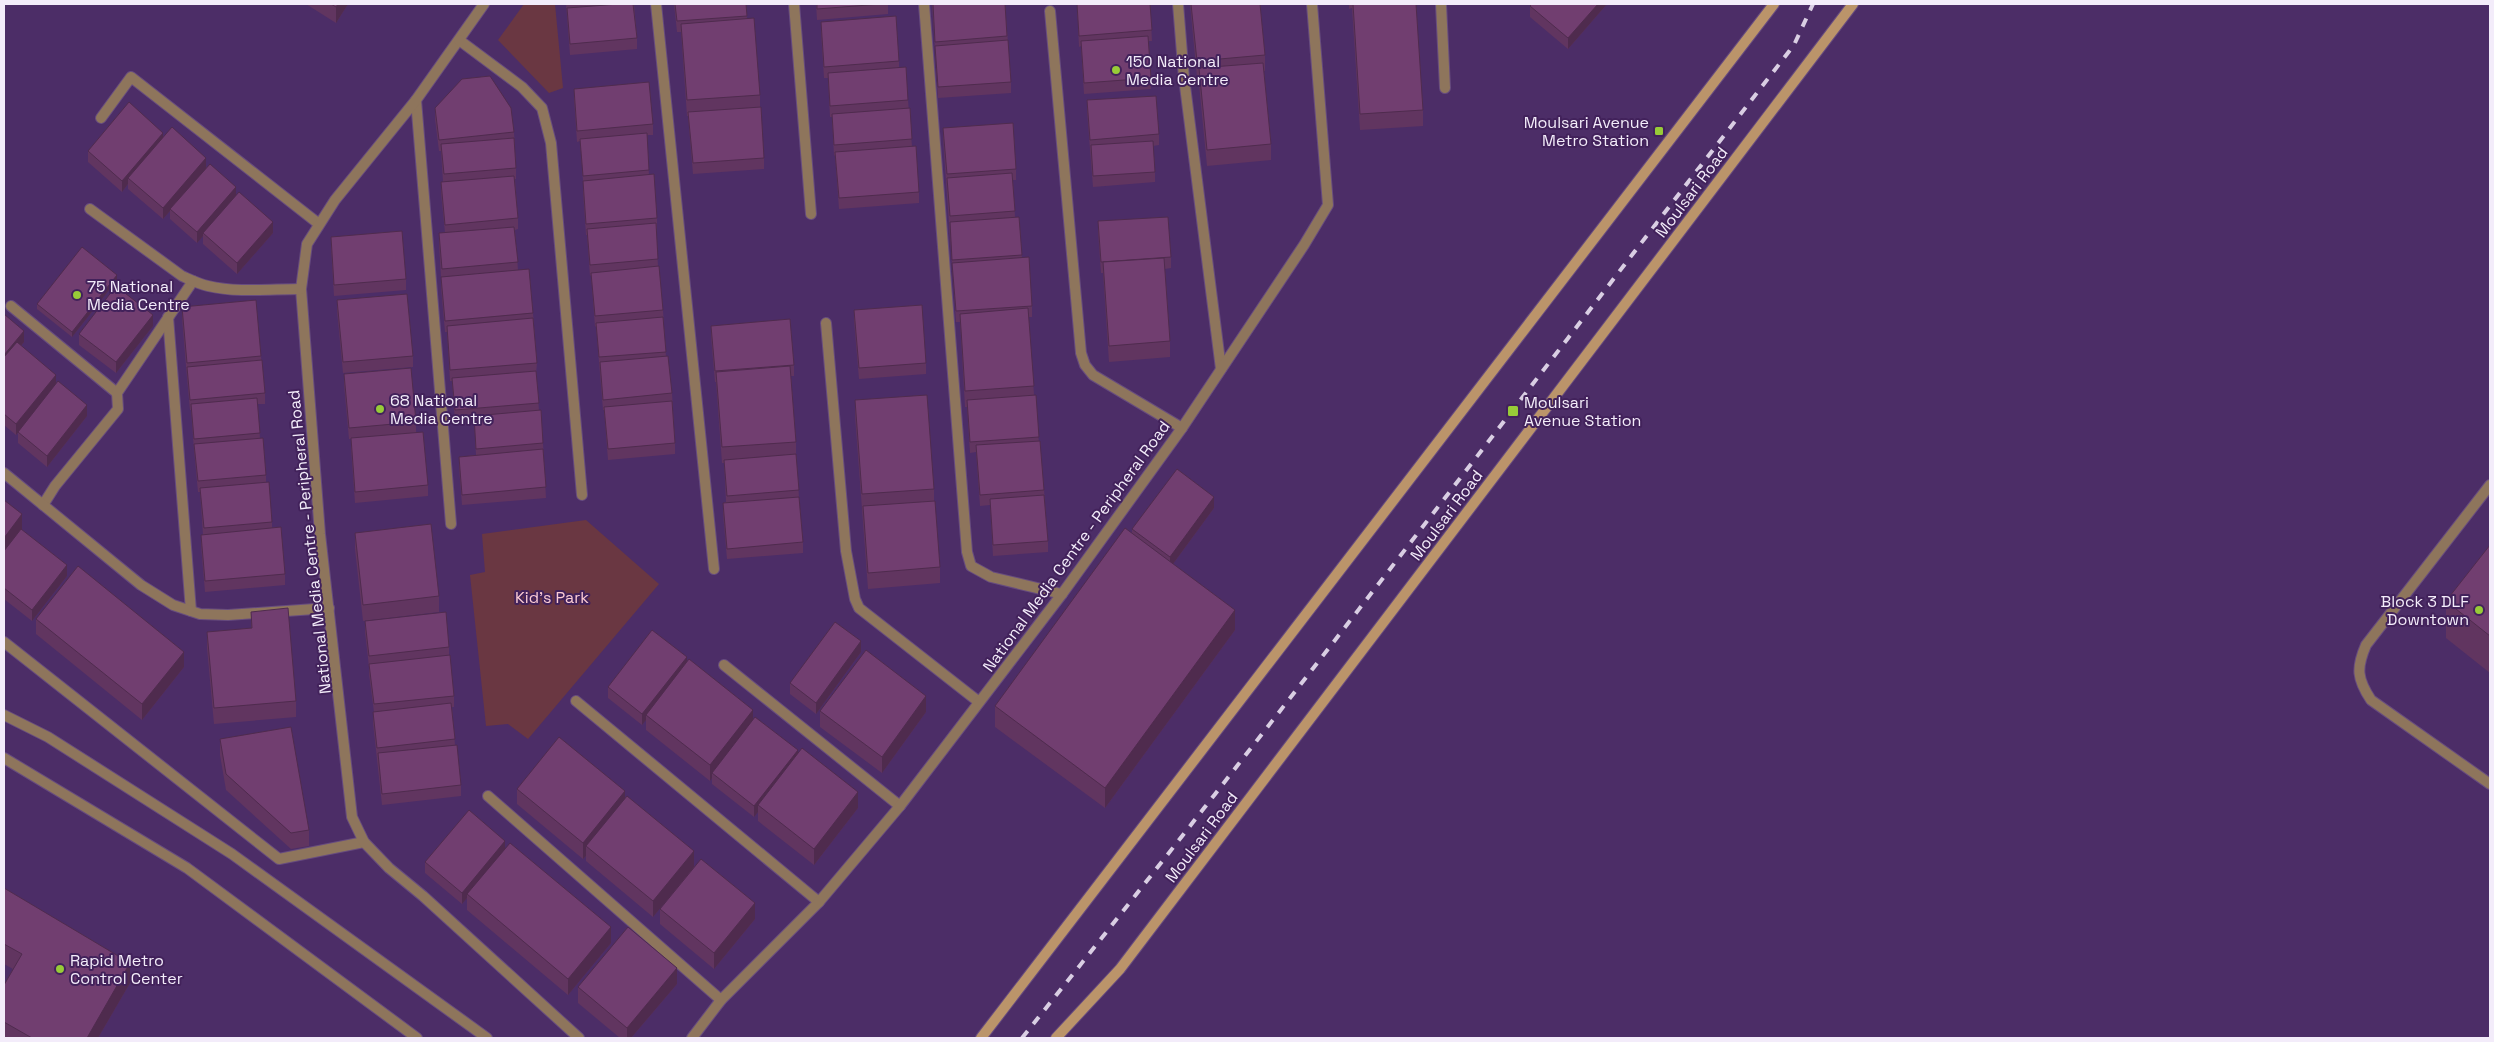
<svg xmlns="http://www.w3.org/2000/svg" width="2494" height="1042" font-family="'Space Grotesk',sans-serif">
  <rect width="100%" height="100%" fill="#4c2d67"/>
  <g fill="#6a3742">
    <path d="M524,4H555L563,88L549,93L498,40Z"/>
    <path d="M586,520L659,584L528,739L508,724L486,726L470,575L485,572L482,534Z"/>
  </g>
  <g fill="none" stroke-linecap="round" stroke-linejoin="round">
    <defs>
      <g id="lane">
        <path d="M656,4L714,569"/>
        <path d="M924,4L967,552L971,566L991,577L1062,594"/>
        <path d="M1178,4L1184,78L1221,369"/>
        <path d="M1441,4L1445,88"/>
        <path d="M416,100L451,524"/>
        <path d="M101,118L131,77L319,224"/>
        <path d="M11,306L117,393"/>
        <path d="M168,317L191,611"/>
        <path d="M2490,485L2366,645C2356,668 2357,679 2371,700L2490,784"/>
        <path d="M43,505L55,486L118,409L117,393L193,281"/>
        <path d="M4,642L279,859L364,842"/>
        <path d="M724,665L900,806"/>
        <path d="M4,715L48,737L232,854L487,1038"/>
        <path d="M4,758L187,868L417,1038"/>
        <path d="M488,796L721,1000"/>
      </g>
      <g id="street">
        <path d="M484,4L416,100L335,200L307,244L301,289L320,534L352,817L364,842L389,868L423,896L579,1038"/>
        <path d="M794,4L811,214"/>
        <path d="M1050,11L1081,353L1085,365L1093,375L1182,428"/>
        <path d="M459,40L522,87L542,108L551,143L582,495"/>
        <path d="M90,209L182,276C191,280 199,284 208,286C237,293 271,289 301,289"/>
        <path d="M826,323L846,551L855,599L859,608L979,702"/>
        <path d="M4,473L141,585L173,605L200,614L228,615L329,608"/>
        <path d="M576,701L819,902"/>
        <path d="M692,1038L721,1000L819,902L900,806L1062,594L1182,428L1304,245L1328,205L1312,4"/>
      </g>
      <g id="secondary">
        <path d="M981,1038L1774,4"/>
        <path d="M1056,1038L1120,969L1853,4"/>
      </g>
    </defs>
    <use href="#lane" stroke="#674c7f" stroke-width="12"/>
    <use href="#street" stroke="#674c7f" stroke-width="12"/>
    <use href="#secondary" stroke="#674c7f" stroke-width="12"/>
    <use href="#lane" stroke="#8e755c" stroke-width="10"/>
    <use href="#street" stroke="#8e755c" stroke-width="10"/>
    <use href="#secondary" stroke="#bb946a" stroke-width="10"/>
    <path stroke="#d9cee3" stroke-width="4" stroke-dasharray="9 9" stroke-linecap="butt" d="M1022,1038C1284,711 1537,377 1794,45L1813,4"/>
  </g>
  <g fill="#613560">
    <path d="M306,4H348L336,23Z"/>
    <path d="M566,4H634L637,38V49L570,55Z"/>
    <path d="M674,4H746L747,18L760,95V107L764,158V169L693,174L688,116H687L681,32H677Z"/>
    <path d="M816,4H888V14L817,20Z"/>
    <path d="M932,4H1005L1011,82V93L938,98Z"/>
    <path d="M1077,4H1150L1152,41H1149L1151,89L1084,94L1081,46L1079,47Z"/>
    <path d="M1190,4H1260L1265,55V71H1264L1271,144V160L1207,166L1199,84V77H1197Z"/>
    <path d="M1349,4H1416L1423,110V126L1360,130L1352,8L1349,9Z"/>
    <path d="M1607,4L1568,49L1530,17V6Z"/>
    <path d="M821,22L899,61V68L908,100L912,146L919,192V203L839,209L835,155L834,156L832,117H830L828,78H824L821,33Z"/>
    <path d="M574,89L653,124V135H647L649,175L657,218V229H656L658,266L663,310L666,357L672,393L675,443V454L608,460L604,410H603L596,326L595,327L591,275L590,276L587,235H586L583,192V181L580,141L577,142L574,99Z"/>
    <path d="M1087,100L1159,134V145L1153,146L1155,172V182L1093,187L1087,111Z"/>
    <path d="M435,108L514,132L516,168V179H515L518,218V229L515,230L518,270L533,313L537,363L536,374L539,410L543,443L546,498L462,505L459,467V457L476,455L474,419L455,421L452,381H450L447,332H445L441,288V277L439,244V233H445L441,193V182H443L441,151H439L435,119Z"/>
    <path d="M943,128L1016,169V180H1013L1015,217H1019L1022,258L1032,306V317H1029L1034,395L1044,490L1048,541V552L993,556L990,505L980,506L976,452L970,453L967,407H965L960,322H956L943,139Z"/>
    <path d="M163,138L206,167L236,195L273,233L237,274L203,244V236L197,243L170,219V211L163,219L128,189V184L122,192L88,162V151Z"/>
    <path d="M1098,221L1171,257V268L1165,269L1170,341V357L1109,362L1103,273H1101L1098,232Z"/>
    <path d="M331,237L406,279V290L334,296L331,248Z"/>
    <path d="M117,280L72,337L37,309V304Z"/>
    <path d="M337,300L413,356V367L343,373L337,311Z"/>
    <path d="M182,307L261,356L265,393V404H258L260,439L266,475V482L272,522V528L285,574V585L205,592L201,546V535H203L200,492H198L194,450L191,410H190L187,378L182,318Z"/>
    <path d="M854,310L926,363V374L859,379L854,321Z"/>
    <path d="M4,314L24,342L21,346L87,416L47,467L18,443V433L16,435L4,425Z"/>
    <path d="M153,326L116,373L79,345V334Z"/>
    <path d="M711,326L794,365V376H791L796,442V454L799,497L803,542V553L727,559L723,514V503L726,502L724,463H722L716,382H715L711,337Z"/>
    <path d="M344,374L416,422V432L428,485V496L355,503L351,449V439H349L344,385Z"/>
    <path d="M855,400L934,489V501L940,567V583L868,589L855,416Z"/>
    <path d="M4,500L22,530L67,576L32,621L4,599Z"/>
    <path d="M1214,508L1173,564L1235,630L1105,808L995,727V706L1132,534V529Z"/>
    <path d="M355,533L439,596V612L363,621L355,549Z"/>
    <path d="M2490,545V673L2446,638V601Z"/>
    <path d="M251,612L296,701V717L214,724L207,648V632L251,628Z"/>
    <path d="M36,619L184,667L142,720L36,634Z"/>
    <path d="M365,621L449,647V655L454,696V707H452L455,745L461,785V796L382,805L373,723L374,712L369,674V666V667L365,632Z"/>
    <path d="M861,652L816,714L790,694V683Z"/>
    <path d="M687,662L753,720L798,754L858,808L814,865L758,821V812L754,817L712,784V778L710,781L646,730V720L642,725L608,698V687Z"/>
    <path d="M820,711L926,712L882,773L820,727Z"/>
    <path d="M220,739L309,830V846L291,849L226,790L220,755Z"/>
    <path d="M517,789L625,797L694,867L755,919L714,969L660,924V909L689,872L653,917L586,861V856L583,859L517,804Z"/>
    <path d="M505,848L611,943L568,995L467,910V898L462,904L425,873V862Z"/>
    <path d="M4,888L130,983L98,1038H4V985L13,969L4,964Z"/>
    <path d="M677,984L631,1038H620L578,1003V987Z"/>
  </g>
  <g fill="#4f2b4e">
    <path d="M338,4H348L336,23V7Z"/>
    <path d="M1598,4H1607L1568,49V38Z"/>
    <path d="M163,133V143L128,178V184L122,192V181Z"/>
    <path d="M206,158V169L170,209V211L163,219V208Z"/>
    <path d="M236,187V198L203,233V236L197,243V232Z"/>
    <path d="M273,222V233L237,274V263Z"/>
    <path d="M117,275V280L72,337V332Z"/>
    <path d="M153,315V326L116,373V362Z"/>
    <path d="M24,331V342L4,366V355Z"/>
    <path d="M56,375V386L16,435V424Z"/>
    <path d="M87,405V416L47,467V456Z"/>
    <path d="M1214,497V508L1170,568V557Z"/>
    <path d="M22,514V530L4,554V538Z"/>
    <path d="M67,565V576L32,621V610Z"/>
    <path d="M1235,610V630L1105,808V788Z"/>
    <path d="M861,641V652L816,714V703Z"/>
    <path d="M184,652V667L142,720V704Z"/>
    <path d="M687,657V668L646,715V720L642,725V714Z"/>
    <path d="M926,696V712L882,773V757Z"/>
    <path d="M753,710V725L712,773V778L710,781V765Z"/>
    <path d="M798,750V761L758,805V812L754,817V806Z"/>
    <path d="M625,791V807L586,846V856L583,859V843Z"/>
    <path d="M858,792V808L814,865V849Z"/>
    <path d="M505,841V852L467,894V898L462,904V893Z"/>
    <path d="M694,851V867L653,917V901Z"/>
    <path d="M755,903V919L714,969V953Z"/>
    <path d="M611,927V943L568,995V979Z"/>
    <path d="M130,963V983L98,1038H87Z"/>
    <path d="M677,968V984L631,1038H627V1028Z"/>
  </g>
  <g fill="#713e70" stroke="#4f2b4e">
    <path d="M331,4H338L336,7Z"/>
    <path d="M619,4H633L637,38L570,44L567,8Z"/>
    <path d="M675,4H746L747,16L677,21Z"/>
    <path d="M817,4H881L817,9Z"/>
    <path d="M933,4H1005L1007,36L935,42Z"/>
    <path d="M1077,4H1150L1152,30L1079,36Z"/>
    <path d="M1191,4H1260L1265,55L1197,61Z"/>
    <path d="M1353,4H1416L1423,110L1360,114Z"/>
    <path d="M1532,4H1598L1568,38L1530,6Z"/>
    <path d="M896,16L899,61L824,67L821,22Z"/>
    <path d="M754,18L760,95L687,100L681,24Z"/>
    <path d="M1148,36L1151,78L1084,83L1081,41Z"/>
    <path d="M1008,40L1011,82L938,87L935,46Z"/>
    <path d="M1263,63L1271,144L1207,150L1199,68Z"/>
    <path d="M906,67L908,100L830,106L828,73Z"/>
    <path d="M490,76L511,108L514,132L439,140L435,108L462,79Z"/>
    <path d="M649,82L653,124L577,131L574,89Z"/>
    <path d="M1156,96L1159,134L1090,140L1087,100Z"/>
    <path d="M129,102L163,133L122,181L88,151Z"/>
    <path d="M761,107L764,158L693,163L688,112Z"/>
    <path d="M910,108L912,139L834,145L832,114Z"/>
    <path d="M1013,123L1016,169L947,174L943,128Z"/>
    <path d="M172,127L206,158L163,208L128,178Z"/>
    <path d="M647,133L649,170L583,176L580,139Z"/>
    <path d="M514,138L516,168L444,174L441,144Z"/>
    <path d="M1153,141L1155,172L1093,176L1091,145Z"/>
    <path d="M916,146L919,192L839,198L835,152Z"/>
    <path d="M210,164L236,187L197,232L170,209Z"/>
    <path d="M1012,173L1015,211L950,216L947,178Z"/>
    <path d="M654,174L657,218L586,224L583,181Z"/>
    <path d="M514,176L518,218L445,225L441,182Z"/>
    <path d="M239,192L273,222L237,263L203,233Z"/>
    <path d="M1019,217L1022,255L952,260L950,222Z"/>
    <path d="M1168,217L1171,257L1101,262L1098,221Z"/>
    <path d="M656,223L658,259L590,265L587,229Z"/>
    <path d="M514,227L518,262L442,269L439,233Z"/>
    <path d="M402,231L406,279L334,285L331,237Z"/>
    <path d="M82,247L117,275L72,332L37,304Z"/>
    <path d="M1029,257L1032,306L956,311L952,263Z"/>
    <path d="M1164,258L1170,341L1109,346L1103,262Z"/>
    <path d="M659,266L663,310L595,316L591,273Z"/>
    <path d="M529,269L533,313L445,321L441,277Z"/>
    <path d="M116,286L153,315L116,362L79,334Z"/>
    <path d="M407,294L413,356L343,362L337,300Z"/>
    <path d="M256,300L261,356L187,363L182,307Z"/>
    <path d="M922,305L926,363L859,368L854,310Z"/>
    <path d="M1028,308L1034,386L965,391L960,314Z"/>
    <path d="M4,314L24,331L4,355Z"/>
    <path d="M663,317L666,352L599,357L596,323Z"/>
    <path d="M533,318L537,363L450,370L447,326Z"/>
    <path d="M790,319L794,365L715,371L711,326Z"/>
    <path d="M17,342L56,375L16,424L4,414V357Z"/>
    <path d="M668,356L672,393L603,400L600,362Z"/>
    <path d="M262,360L265,393L190,400L187,367Z"/>
    <path d="M790,366L796,442L722,447L716,372Z"/>
    <path d="M411,368L416,422L349,428L344,374Z"/>
    <path d="M536,371L539,403L455,410L452,378Z"/>
    <path d="M58,381L87,405L47,456L18,432Z"/>
    <path d="M927,395L934,489L862,494L855,400Z"/>
    <path d="M1036,395L1039,437L970,442L967,400Z"/>
    <path d="M257,398L260,433L194,439L191,404Z"/>
    <path d="M672,401L675,443L608,449L604,407Z"/>
    <path d="M541,410L543,443L476,449L474,416Z"/>
    <path d="M423,432L428,485L355,492L351,438Z"/>
    <path d="M263,438L266,475L198,481L194,444Z"/>
    <path d="M1040,441L1044,490L980,495L976,445Z"/>
    <path d="M543,449L546,487L462,495L459,457Z"/>
    <path d="M796,454L799,490L727,496L724,460Z"/>
    <path d="M1177,469L1214,497L1170,557L1132,529Z"/>
    <path d="M269,482L272,522L204,528L200,488Z"/>
    <path d="M1044,495L1048,541L993,545L990,499Z"/>
    <path d="M799,497L803,542L727,549L723,503Z"/>
    <path d="M4,500L22,514L4,538Z"/>
    <path d="M935,501L940,567L868,573L863,506Z"/>
    <path d="M431,524L439,596L363,605L355,533Z"/>
    <path d="M281,527L285,574L205,581L201,535Z"/>
    <path d="M1125,528L1235,610L1105,788L995,706Z"/>
    <path d="M21,529L67,565L32,610L4,588V551Z"/>
    <path d="M2490,545V636L2446,601Z"/>
    <path d="M78,566L184,652L142,704L36,619Z"/>
    <path d="M288,608L296,701L214,708L207,632L252,628L251,612Z"/>
    <path d="M446,612L449,647L369,656L365,621Z"/>
    <path d="M835,622L861,641L816,703L790,683Z"/>
    <path d="M652,630L687,657L642,714L608,687Z"/>
    <path d="M866,650L926,696L882,757L820,711Z"/>
    <path d="M450,655L454,696L374,704L369,664Z"/>
    <path d="M689,659L753,710L710,765L646,715Z"/>
    <path d="M451,703L455,739L377,748L373,712Z"/>
    <path d="M755,717L798,750L754,806L712,773Z"/>
    <path d="M291,727L309,830L291,833L226,774L220,739Z"/>
    <path d="M559,737L625,791L583,843L517,789Z"/>
    <path d="M457,745L461,785L382,794L378,753Z"/>
    <path d="M802,748L858,792L814,849L758,805Z"/>
    <path d="M627,796L694,851L653,901L586,846Z"/>
    <path d="M469,810L505,841L462,893L425,862Z"/>
    <path d="M510,843L611,927L568,979L467,894Z"/>
    <path d="M701,859L755,903L714,953L660,909Z"/>
    <path d="M4,888L130,963L87,1038H32L4,1022V985L22,954L4,944Z"/>
    <path d="M628,927L677,968L627,1028L578,987Z"/>
  </g>
  <g fill="#98cb38" stroke="#42225b" stroke-width="2">
    <circle cx="1116" cy="70" r="5"/>
    <rect x="1654" y="126" width="10" height="10" rx="2.5"/>
    <circle cx="77" cy="295" r="5"/>
    <circle cx="380" cy="409" r="5"/>
    <rect x="1507" y="405" width="12" height="12" rx="2.5"/>
    <circle cx="2479" cy="610" r="5"/>
    <circle cx="60" cy="969" r="5"/>
  </g>
  <g text-anchor="middle" stroke-width="4" stroke-linejoin="round" paint-order="stroke">
    <g font-size="16" fill="#f3ecfa" stroke="#42225b" text-anchor="start">
      <text x="1126" y="67">150 National<tspan x="1126" dy="18">Media Centre</tspan></text>
      <text x="1649" y="128" text-anchor="end">Moulsari Avenue<tspan x="1649" dy="18">Metro Station</tspan></text>
      <text x="87" y="292">75 National<tspan x="87" dy="18">Media Centre</tspan></text>
      <text x="390" y="406">68 National<tspan x="390" dy="18">Media Centre</tspan></text>
      <text x="1524" y="408">Moulsari<tspan x="1524" dy="18">Avenue Station</tspan></text>
      <text x="2469" y="607" text-anchor="end">Block 3 DLF<tspan x="2469" dy="18">Downtown</tspan></text>
      <text x="70" y="966">Rapid Metro<tspan x="70" dy="18">Control Center</tspan></text>
    </g>
    <g font-size="16" fill="#f3ecfa" stroke="#42225b">
      <text transform="translate(1691 192) rotate(-53)" y="6">Moulsari Road</text>
      <text transform="translate(1446 515) rotate(-53)" y="6">Moulsari Road</text>
      <text transform="translate(309 542) rotate(-96)" y="6">National Media Centre - Peripheral Road</text>
      <text transform="translate(1076 546) rotate(-54)" y="6">National Media Centre - Peripheral Road</text>
      <text transform="translate(1201 837) rotate(-53)" y="6">Moulsari Road</text>
    </g>
    <g font-size="16" fill="#fcccd4" stroke="#42225b">
      <text x="552" y="603">Kid's Park</text>
    </g>
  </g>
  <rect width="2494" height="1042" fill="none" stroke="#f3ecfa" stroke-width="10"/>
</svg>
